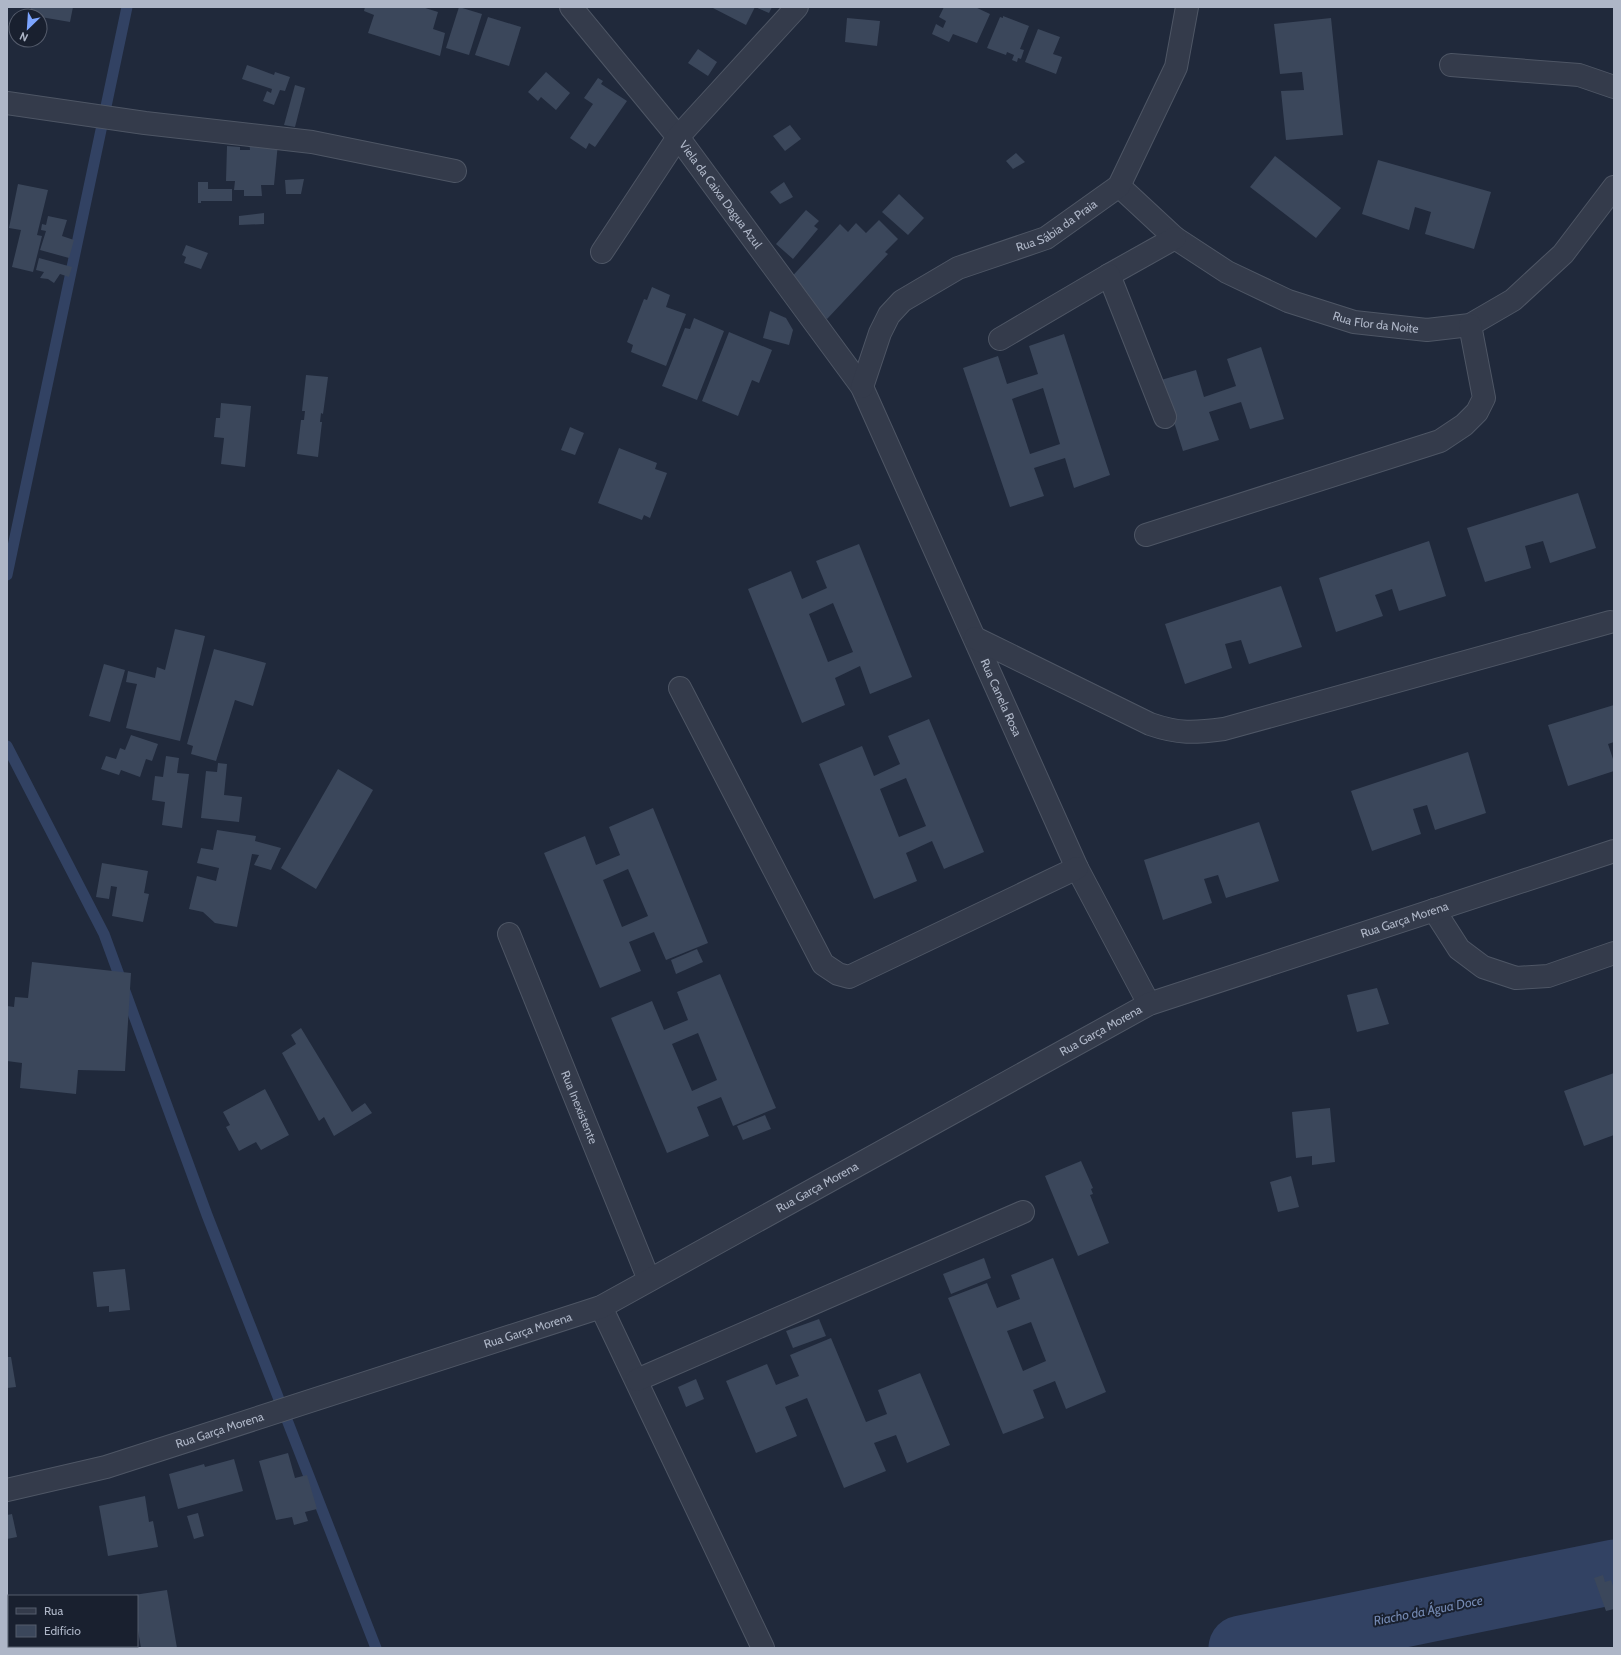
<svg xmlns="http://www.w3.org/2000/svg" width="1621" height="1655" font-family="Cabin,sans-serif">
  <rect width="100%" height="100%" fill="#20293b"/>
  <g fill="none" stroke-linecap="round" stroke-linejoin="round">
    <g stroke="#324263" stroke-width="11">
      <path d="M7,575L127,7"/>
      <path d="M7,746L104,934L207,1215L376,1648"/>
    </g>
    <path stroke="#324263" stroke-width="65" d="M1241,1648L1614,1572"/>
  </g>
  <g fill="#3b475b" fill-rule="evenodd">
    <path d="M31,7H73L70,22L29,15Z"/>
    <path d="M365,7H422L438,12L433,29L445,33L440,56L368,33L374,15L364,11Z"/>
    <path d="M459,7L482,14L469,55L446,48Z"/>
    <path d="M711,7H772L769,13L755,7L746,25Z"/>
    <path d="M944,7H975L990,14L977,43L953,34L949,42L932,34L936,24L943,28L946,21L939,17Z"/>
    <path d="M1003,16L1029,26L1020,49L1024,50L1021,59L1018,58L1017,62L1012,60L1014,55L1007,52L1006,55L987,48L1000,17L1003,18Z"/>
    <path d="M488,17L521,27L509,66L475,55Z"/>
    <path d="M847,18L880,21L877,46L845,42Z"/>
    <path d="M1331,18L1343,135L1286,140L1281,91L1304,90L1302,72L1280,74L1274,24Z"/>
    <path d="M1038,29L1060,37L1053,54L1062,57L1056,74L1025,62Z"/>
    <path d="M698,49L717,62L708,76L688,63Z"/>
    <path d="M247,65L274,75L275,72L290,77L285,91L280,90L274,105L263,101L267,91L271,93L272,89L242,79Z"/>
    <path d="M546,72L570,93L556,110L541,97L538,101L528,92Z"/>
    <path d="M598,78L603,81L601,84L627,101L595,147L589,143L586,149L570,138L593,104L584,98Z"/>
    <path d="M295,85L305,88L295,127L284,125Z"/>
    <path d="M790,125L801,139L785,151L773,136Z"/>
    <path d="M249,141L278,143L274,185H261L262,196H244V190H234L235,181H226L227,146L240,147V150H250Z"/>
    <path d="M1016,153L1025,162L1013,169L1006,161Z"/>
    <path d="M1275,156L1341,208L1316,238L1250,187Z"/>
    <path d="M1378,160L1491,192L1474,249L1425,234L1431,212L1415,207L1409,230L1362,214Z"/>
    <path d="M304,179L301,194H286L285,180Z"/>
    <path d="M198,182H208V189H232V201H201V203H198Z"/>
    <path d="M784,182L793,197L780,204L770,192Z"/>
    <path d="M18,184L48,190L37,235L42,236L33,272L12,267L21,230L9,228Z"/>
    <path d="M899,194L924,218L908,235L882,212Z"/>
    <path d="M806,210L819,221L814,226L818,229L793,259L776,244Z"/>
    <path d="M264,213V224L239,225V216Z"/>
    <path d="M48,216L67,220L62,236L74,240L69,258L40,250L46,231L41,230L42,224L46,225Z"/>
    <path d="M879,220L898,239L885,252L888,254L827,319L787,282L840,224L848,232L856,223L866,233Z"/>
    <path d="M186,245L208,253L201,269L184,263L186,257L182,255Z"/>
    <path d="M39,258L72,267L69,277L60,274L54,283L48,279L40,278L44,272L36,270Z"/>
    <path d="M652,287L670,295L666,307L686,314L666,366L631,352L633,345L627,342L644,299L647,300Z"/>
    <path d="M770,311L786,318L793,330L789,345L763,338Z"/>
    <path d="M694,318L724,331L697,400L662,386L685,328L690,329Z"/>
    <path d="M729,332L772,350L759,383L752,380L738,416L702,401Z"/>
    <path d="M1064,334L1110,475L1074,488L1065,458L1034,468L1044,496L1010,507L963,368L998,356L1007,384L1038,374L1029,346ZM1043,388L1060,444L1030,454L1012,399Z"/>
    <path d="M1261,347L1284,419L1250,429L1241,402L1209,412L1219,440L1183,451L1161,380L1196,370L1204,397L1236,386L1227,359Z"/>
    <path d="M306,375L328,377L323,414L321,413L320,422H322L318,457L297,454L301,420H304L305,411H302Z"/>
    <path d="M221,403L251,406L245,467L221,464L224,438L214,437L216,418H220Z"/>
    <path d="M570,427L584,433L575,455L561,450Z"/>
    <path d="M619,448L657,463L655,469L667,473L650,518L644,515L642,520L598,503Z"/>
    <path d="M1578,493L1596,548L1550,563L1543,541L1525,546L1531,568L1485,582L1467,528Z"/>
    <path d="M1429,541L1446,596L1399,611L1392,589L1375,595L1383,616L1336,632L1319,578Z"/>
    <path d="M859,544L912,677L870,694L860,666L835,678L845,705L802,723L748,589L791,571L802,599L827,588L816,561ZM833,603L853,652L828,662L809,614Z"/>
    <path d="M1281,586L1302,647L1249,664L1241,640L1225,644L1232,668L1185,684L1165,624Z"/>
    <path d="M175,629L205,636L180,741L126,728L137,684L126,682L128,671L155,678L157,667L165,670Z"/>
    <path d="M214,649L266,663L253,706L235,700L216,761L191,754L193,746L187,744Z"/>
    <path d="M104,664L125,670L110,722L89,716Z"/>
    <path d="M1614,705V742L1608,744L1614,762V771L1568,786L1548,725Z"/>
    <path d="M929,719L984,852L944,869L932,841L906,853L917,881L874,899L819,764L862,746L874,776L900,764L888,736ZM906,778L926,826L899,837L880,789Z"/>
    <path d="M131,735L158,744L152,761L146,759L140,777L121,770L119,775L101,769L106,756L116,759L120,748L125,750Z"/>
    <path d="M1468,752L1486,813L1435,830L1427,805L1413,809L1421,834L1372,851L1351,791Z"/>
    <path d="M166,756L179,758L177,773L189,774L182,828L162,825L165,802L152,800L155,776L163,777Z"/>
    <path d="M218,763L227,764L224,795L242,797L239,822L201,818L206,771L217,772Z"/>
    <path d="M338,769L373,790L316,889L281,868Z"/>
    <path d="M653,808L708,943L666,960L654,932L629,942L641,971L600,988L544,853L585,836L596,865L620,855L609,827ZM628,869L648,916L622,927L603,880Z"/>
    <path d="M1259,822L1279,881L1226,898L1218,875L1204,879L1212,903L1163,920L1144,860Z"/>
    <path d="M217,830L256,836L255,841L281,848L271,870L254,865L259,855L252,854L237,927L215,923L203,912L189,909L197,876L216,881L219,868L197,863L201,848L213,850Z"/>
    <path d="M102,863L148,871L144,893L149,894L143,922L112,916L117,887L111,886L109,899L96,897Z"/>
    <path d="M697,949L703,962L676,974L671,960Z"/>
    <path d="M32,962L131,973L125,1071L78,1070L76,1094L20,1088L22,1063L7,1061V1006L14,1007L15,997L28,998Z"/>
    <path d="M720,974L776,1108L733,1126L721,1097L697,1107L709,1136L667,1153L611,1018L652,1001L664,1030L688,1020L677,992ZM698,1033L717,1080L692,1091L672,1044Z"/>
    <path d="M1377,988L1389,1024L1357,1032L1347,995Z"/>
    <path d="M301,1028L352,1112L365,1103L372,1113L334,1136L324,1117L319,1121L282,1053L296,1044L291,1035Z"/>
    <path d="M1614,1073V1135L1584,1146L1564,1091Z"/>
    <path d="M265,1089L289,1135L261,1150L256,1142L239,1151L226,1127L230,1125L223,1112Z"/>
    <path d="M1330,1108L1335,1162L1312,1165V1156L1296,1158L1292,1112Z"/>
    <path d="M765,1115L771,1129L743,1140L737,1126Z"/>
    <path d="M1081,1161L1093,1188L1091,1189L1093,1194L1090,1195L1109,1243L1078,1256L1045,1176Z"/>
    <path d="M1291,1176L1299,1207L1278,1212L1270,1182Z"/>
    <path d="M984,1258L991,1278L951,1294L943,1274Z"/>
    <path d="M1053,1258L1106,1392L1066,1409L1055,1381L1033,1390L1044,1418L1003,1434L948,1298L987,1283L997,1308L1020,1299L1011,1275ZM1031,1322L1046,1361L1023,1371L1007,1331Z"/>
    <path d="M125,1269L130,1310L109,1312V1306L97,1307L93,1272Z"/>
    <path d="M819,1319L826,1336L793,1348L786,1331Z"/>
    <path d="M831,1338L866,1422L887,1414L878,1390L920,1373L950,1445L907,1463L896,1435L874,1443L886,1471L844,1488L807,1398L785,1407L797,1436L756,1453L726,1381L767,1364L776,1385L799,1376L790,1355Z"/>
    <path d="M7,1357H11L16,1387L7,1388Z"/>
    <path d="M696,1379L704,1399L686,1407L678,1387Z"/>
    <path d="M288,1453L295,1478L307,1475L317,1509L305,1512L308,1521L294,1525L292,1517L276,1520L259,1461Z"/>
    <path d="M234,1459L243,1491L178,1509L169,1474L204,1464L205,1467Z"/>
    <path d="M145,1496L149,1522L153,1521L158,1547L108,1556L99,1506Z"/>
    <path d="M198,1513L204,1536L194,1539L187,1516Z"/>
    <path d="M12,1514L17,1537L7,1539V1515Z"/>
    <path d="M1603,1575L1605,1582L1611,1580L1614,1589V1609L1606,1611L1594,1578Z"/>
    <path d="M167,1590L177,1648H141L137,1625V1596L134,1595Z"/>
  </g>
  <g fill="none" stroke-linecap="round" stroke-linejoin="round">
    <defs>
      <g id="minor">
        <path id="s1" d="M571,7L678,137L862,387L1077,868L1149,1004"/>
        <path d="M1451,65L1579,75L1614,87"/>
        <path d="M7,103L145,123L312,142L455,171"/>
        <path id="s2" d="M1119,186L1175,238L1227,272L1288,301L1354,322L1427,330L1470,325L1513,300L1563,254L1614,187"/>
        <path d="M602,252L678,137L797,7"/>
        <path d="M1109,275L1175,238"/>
        <path d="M1000,339L1109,275L1165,417"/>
        <path id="s3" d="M862,387L880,333L889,315L902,301L958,268L1046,238L1119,186L1176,67L1187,7"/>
        <path d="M1146,535L1440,441L1464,425L1477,412L1484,398L1470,325"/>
        <path d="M975,638L1150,724C1179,734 1194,733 1224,729L1610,622"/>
        <path d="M680,688L823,964L838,974L849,977L1077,868"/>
        <path d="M1434,910L1459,949L1483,967L1516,978L1548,976L1614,953"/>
        <path id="s4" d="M509,934L649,1280"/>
        <path d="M601,1307L763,1648"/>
        <path d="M637,1380L1023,1212"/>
        <path id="s5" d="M7,1490L106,1467L601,1307L1149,1004L1614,851"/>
      </g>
    </defs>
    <use href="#minor" stroke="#4e5665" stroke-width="24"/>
    <use href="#minor" stroke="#343b4b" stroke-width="22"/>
  </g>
  <g text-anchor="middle" stroke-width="4" stroke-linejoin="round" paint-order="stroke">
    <g font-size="12" fill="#aeb6c7" stroke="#19202f">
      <text dy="4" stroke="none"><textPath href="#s1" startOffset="240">Viela da Caixa Dagua Azul</textPath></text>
      <text dy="4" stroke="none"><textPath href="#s3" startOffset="269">Rua Sábia da Praia</textPath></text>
      <text dy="4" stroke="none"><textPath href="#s2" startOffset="297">Rua Flor da Noite</textPath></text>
      <text dy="4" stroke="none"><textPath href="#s1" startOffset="819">Rua Canela Rosa</textPath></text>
      <text dy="4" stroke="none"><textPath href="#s5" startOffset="1517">Rua Garça Morena</textPath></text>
      <text dy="4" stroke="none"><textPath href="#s5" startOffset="1193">Rua Garça Morena</textPath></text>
      <text dy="4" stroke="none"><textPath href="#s4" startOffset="187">Rua Inexistente</textPath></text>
      <text dy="4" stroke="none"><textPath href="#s5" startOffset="869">Rua Garça Morena</textPath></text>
      <text dy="4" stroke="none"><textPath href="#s5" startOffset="545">Rua Garça Morena</textPath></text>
      <text dy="4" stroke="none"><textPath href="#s5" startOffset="221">Rua Garça Morena</textPath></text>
    </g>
    <g font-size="13" font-style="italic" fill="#7489b2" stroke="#19202f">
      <text transform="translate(1428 1610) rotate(-11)" y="5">Riacho da Água Doce</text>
    </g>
  </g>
  <rect width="1621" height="1655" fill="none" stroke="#aeb6c7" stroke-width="16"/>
  <rect x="8" y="1595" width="130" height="52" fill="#19202f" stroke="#555c6c"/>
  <rect x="16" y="1608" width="20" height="6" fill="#343b4b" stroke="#555c6c"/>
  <text x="44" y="1615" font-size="12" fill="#aeb6c7">Rua</text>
  <rect x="16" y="1625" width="20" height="12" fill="#3b475b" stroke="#555c6c"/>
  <text x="44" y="1635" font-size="12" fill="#aeb6c7">Edifício</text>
  <g transform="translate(28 28) rotate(205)"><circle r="19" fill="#19202f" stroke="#555c6c"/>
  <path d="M0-3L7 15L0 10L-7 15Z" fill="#7ca4fe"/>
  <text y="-6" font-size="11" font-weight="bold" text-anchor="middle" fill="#aeb6c7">N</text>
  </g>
</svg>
